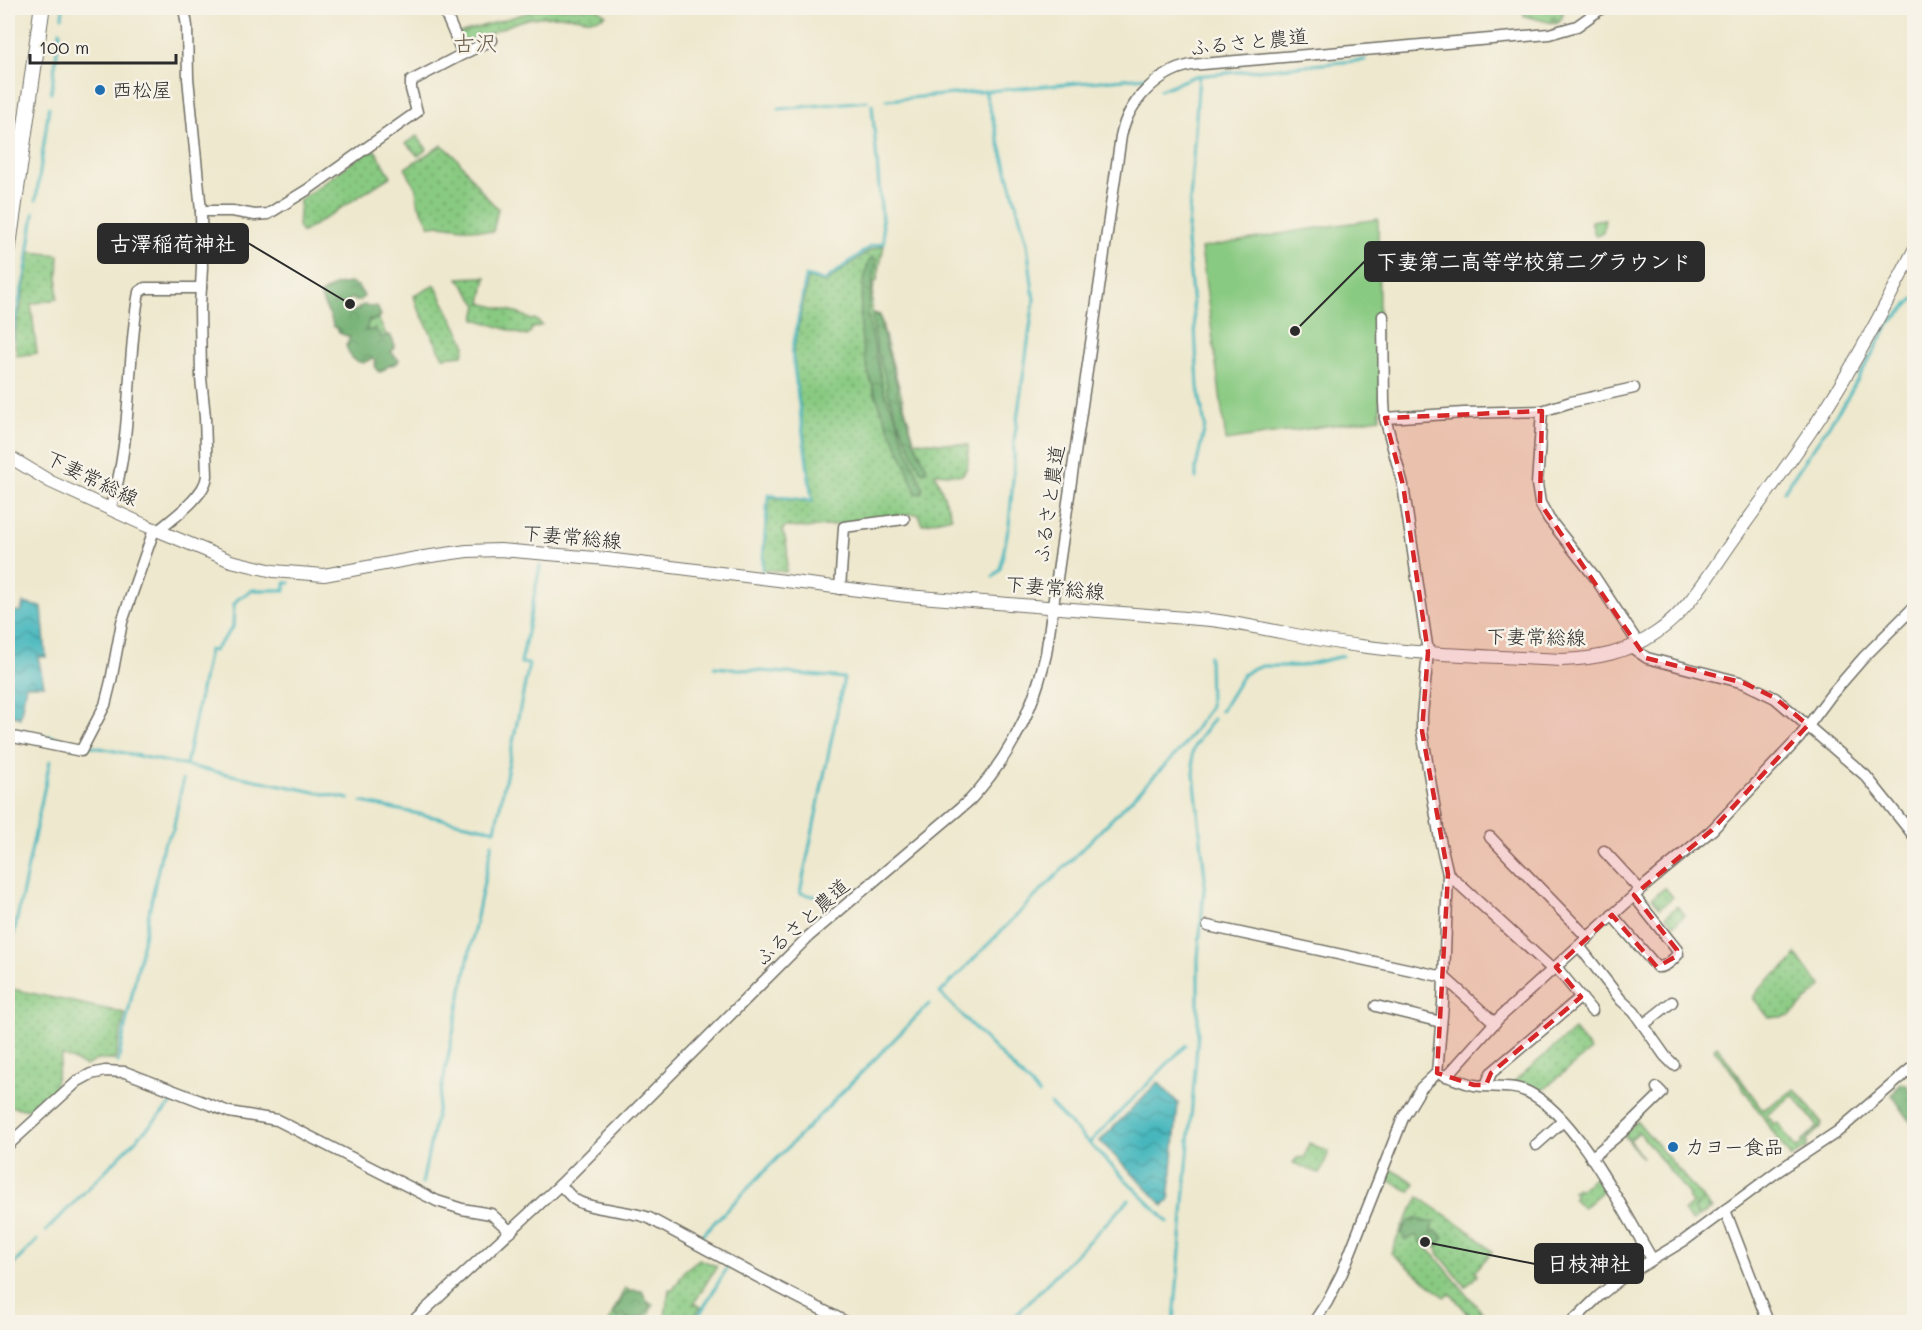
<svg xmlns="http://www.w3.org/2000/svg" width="1922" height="1330" font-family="Mali,'Klee One',sans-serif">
  <defs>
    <pattern id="grass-dots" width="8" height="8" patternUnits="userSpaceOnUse" patternTransform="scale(1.5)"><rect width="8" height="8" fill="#89ca82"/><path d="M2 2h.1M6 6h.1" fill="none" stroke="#70a46b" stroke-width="1.8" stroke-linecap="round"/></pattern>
    <pattern id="forest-crowns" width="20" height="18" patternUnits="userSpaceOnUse" patternTransform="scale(1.5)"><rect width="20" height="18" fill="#6eae70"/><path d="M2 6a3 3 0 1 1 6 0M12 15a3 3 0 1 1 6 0" fill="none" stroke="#5b8e5c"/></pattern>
    <pattern id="cemetery-stones" width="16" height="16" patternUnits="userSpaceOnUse" patternTransform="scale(1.5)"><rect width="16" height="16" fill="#89ca82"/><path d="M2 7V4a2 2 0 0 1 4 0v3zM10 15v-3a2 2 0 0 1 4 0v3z" fill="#70a46b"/></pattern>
    <pattern id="water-waves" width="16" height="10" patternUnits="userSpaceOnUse" patternTransform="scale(1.5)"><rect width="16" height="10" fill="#47b7bd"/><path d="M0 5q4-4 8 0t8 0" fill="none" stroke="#3b959a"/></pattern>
  </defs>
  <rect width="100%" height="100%" fill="#f7f3e8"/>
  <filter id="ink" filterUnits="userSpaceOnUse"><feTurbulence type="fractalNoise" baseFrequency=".0167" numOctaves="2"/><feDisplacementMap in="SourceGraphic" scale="12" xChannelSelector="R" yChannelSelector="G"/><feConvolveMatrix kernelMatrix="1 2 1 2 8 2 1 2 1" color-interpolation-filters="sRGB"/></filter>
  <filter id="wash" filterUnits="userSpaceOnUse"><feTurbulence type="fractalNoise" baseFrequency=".008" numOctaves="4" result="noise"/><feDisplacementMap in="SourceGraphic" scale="24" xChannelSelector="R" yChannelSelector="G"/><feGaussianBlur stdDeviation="1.35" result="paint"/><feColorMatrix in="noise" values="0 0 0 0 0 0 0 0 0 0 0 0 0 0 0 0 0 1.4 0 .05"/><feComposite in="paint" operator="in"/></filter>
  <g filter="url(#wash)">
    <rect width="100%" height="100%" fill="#eee8ce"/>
    <g fill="url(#grass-dots)" stroke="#5a7a56" stroke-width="1.5" fill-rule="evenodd">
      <path d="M543,8H597L606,15C593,24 579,16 565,16C552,16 540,16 527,19C509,23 477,43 461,40L459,33Z"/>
      <path d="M417,136L427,149L418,156L406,143Z"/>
      <path d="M442,145C464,160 476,191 498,208L493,232L440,225L430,226L418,203L416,189L405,168Z"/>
      <path d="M369,150L371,153L375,150L391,176L302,233L298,227L300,200Z"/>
      <path d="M884,245L877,281L874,283L871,312L880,315L887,344L914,441L968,445C968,455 970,468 962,475L935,473L952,517L922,524L918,514H912L811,528L785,527L782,531C789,545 788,557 786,572L763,570L769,497L813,502L793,354L808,278L825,283L870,250Z"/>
      <path d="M30,252L59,255L57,299L31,304L37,353L17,356L14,338L21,305Z"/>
      <path d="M479,277H486L481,303L519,313L531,320L535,319L542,325L533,328L527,336L475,319L478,305L458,278Z"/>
      <path d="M435,285L464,341L465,346L463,355L443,357L417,306L414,296Z"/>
      <path d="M377,317L387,336L381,338L375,329L369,332L366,328L369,319L375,320Z"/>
      <path d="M1665,888L1673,897L1660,908L1652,898Z"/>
      <path d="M1677,906L1685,915L1674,925L1666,916Z"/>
      <path d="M1796,954L1811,975L1822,986L1790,1016L1769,1018L1753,998C1764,976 1791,969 1796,954Z"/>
      <path d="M12,989L125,1013L115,1060H97L85,1066L62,1055L52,1095L34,1111L8,1106V1012Z"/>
      <path d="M1574,1030L1591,1050L1537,1095L1509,1086Z"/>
      <path d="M1717,1046L1763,1110L1795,1089L1822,1123L1821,1127L1807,1140V1148L1791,1158L1730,1069L1714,1049ZM1793,1095L1818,1127L1803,1140L1802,1145L1796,1148L1778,1123L1774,1124L1767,1115Z"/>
      <path d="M1637,1121L1704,1200L1694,1209L1699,1216L1692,1222L1684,1212L1692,1204L1688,1197L1689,1195L1639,1132L1630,1140L1642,1158L1624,1135Z"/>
      <path d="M1309,1143L1329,1152L1320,1174L1293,1163L1297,1158L1305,1157Z"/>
      <path d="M1386,1166L1415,1183L1410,1192L1381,1176Z"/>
      <path d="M1598,1174L1606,1188L1583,1208L1573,1198L1576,1195L1573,1191L1577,1188L1579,1190L1585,1185L1586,1186Z"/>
      <path d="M1419,1197L1475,1235L1492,1252L1475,1271L1477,1275L1466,1287L1439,1254L1436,1246L1439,1234L1437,1231H1432L1434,1221L1425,1222L1416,1218L1412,1219L1405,1227L1410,1238L1414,1235L1418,1236L1420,1241L1435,1256L1490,1322H1475L1451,1294L1445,1297L1391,1253L1402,1227Z"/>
      <path d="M699,1259L717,1266L694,1303L701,1307L691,1322H678L665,1316L669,1289L673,1290L685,1270Z"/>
      <path d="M625,1288L653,1305L645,1322H608Z"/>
    </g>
    <g fill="url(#forest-crowns)" stroke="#4c6c4e" stroke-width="1.5">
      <path d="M872,257L877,260L868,310L869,322L884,392L897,418L887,389V383L877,350L872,318L873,315L875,314L880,317L885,344L898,388L897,393L905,410L914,441L927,468L924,472L920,470L897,418L900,431L923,488L921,494L916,493C910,480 907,467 901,454C875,399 851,345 864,282C866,274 866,262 872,257Z"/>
      <path d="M350,283L358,286L364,296L360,301H355L352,298L343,305L348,311L358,310L359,307L364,305L369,307L377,306L381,316L372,321L369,319L366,331L375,329L380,335V338L390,335L394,343V349L391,352L399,360L397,363L388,366L383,371L379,372L376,369C374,364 378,360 371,359L363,363C352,361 350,356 346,346L350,337L339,333L337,328L333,326C332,313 322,306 320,294L336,285Z"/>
      <path d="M1900,1083L1906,1084L1914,1096V1127L1892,1095Z"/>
      <path d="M1416,1218L1425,1222L1434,1221L1432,1231H1437L1443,1237L1438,1246L1433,1247L1429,1240L1424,1243L1420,1242L1416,1235L1406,1240L1403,1238L1402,1231L1408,1222Z"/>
      <path d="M634,1290L642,1291L650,1307C639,1323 634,1318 617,1318L613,1314L621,1301L623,1295Z"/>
    </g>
    <g fill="url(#cemetery-stones)" stroke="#5a7a56" stroke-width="1.5">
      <path d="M1524,8H1565L1561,18L1556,24L1524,16Z"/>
      <path d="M1605,219L1603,233L1595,235L1591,221Z"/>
      <path d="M1704,1200L1712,1209L1699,1216L1694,1209Z"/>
    </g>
    <path fill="#89ca82" stroke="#5a7a56" stroke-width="1.5" d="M1378,219L1380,418L1226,441L1201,248L1297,231Z"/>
    <g fill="url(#water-waves)" stroke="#397174" stroke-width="1.5">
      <path d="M23,603L42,607L46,657H38L44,685H26L20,718L8,714V610L21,612Z"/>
      <path d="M1158,1082L1178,1103L1169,1202H1165L1164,1206L1100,1141Z"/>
    </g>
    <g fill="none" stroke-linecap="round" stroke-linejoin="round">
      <g stroke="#47b7bd" stroke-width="3">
        <path d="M62,17L63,8"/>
        <path d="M1160,90L1195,76L1365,60"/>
        <path d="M985,91L1027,243L1034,300L1014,441V467L1009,525L1000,569L993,577"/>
        <path d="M51,93L60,31"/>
        <path d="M886,100L1147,77"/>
        <path d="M779,109L867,101"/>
        <path d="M36,200L49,107"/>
        <path d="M8,351L25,275L34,213"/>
        <path d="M8,392V443"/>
        <path d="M1196,478V467L1205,426L1198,387L1195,328L1187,242L1199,75"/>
        <path d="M1784,491L1846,400L1889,324L1914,299"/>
        <path d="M762,570L768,495L812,501L792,353L806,276L824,281L871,246L884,243L872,105"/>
        <path d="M714,667L844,678L800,893L831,900"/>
        <path d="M1221,711L1243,675L1253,668L1263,666H1301L1343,656"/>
        <path d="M8,728L33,733"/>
        <path d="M48,736L80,743"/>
        <path d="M90,746L349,799"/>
        <path d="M186,765L209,650L214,651L233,627L234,604L239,598L253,590H285V583H290"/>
        <path d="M362,802L495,830L529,664L521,663L540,566"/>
        <path d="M8,962L50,761"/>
        <path d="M118,1062L163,845L173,830L183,780"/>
        <path d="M1039,1094L940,993L1182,748L1210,707L1209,656"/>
        <path d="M1050,1104L1168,1222"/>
        <path d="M1089,1143L1186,1045"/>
        <path d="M422,1184L492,843"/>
        <path d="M46,1231L175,1100"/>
        <path d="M699,1238L929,1004"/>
        <path d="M8,1270L37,1240"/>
        <path d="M665,1322L667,1319L674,1322"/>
        <path d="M695,1322L727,1268"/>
        <path d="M1009,1322L1129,1200"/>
        <path d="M1174,1322L1198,1034V958L1205,878L1192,754L1195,745L1213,719"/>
      </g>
    </g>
  </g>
  <g filter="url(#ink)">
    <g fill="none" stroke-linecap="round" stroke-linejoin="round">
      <defs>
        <g id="minor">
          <path d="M463,54L492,40"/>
          <path d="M201,211H232L255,215L268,214L307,190L417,112L411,89V81L463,54L445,12L442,8"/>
          <path d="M1383,316L1384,402L1385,418L1403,485L1428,652L1422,716V731L1440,840L1448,874L1443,1004L1437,1073"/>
          <path d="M1542,411L1571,402L1634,388"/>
          <path d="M1385,418L1464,413L1542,411L1537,484L1540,503L1549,519L1594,576L1638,643"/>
          <path d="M110,509C133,442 126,361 139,292L145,288H201"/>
          <path d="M158,531C173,518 205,496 207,476L205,417L201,378L200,307L202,267L201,211L188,78L187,26L184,8"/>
          <path d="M840,589L844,527L904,519"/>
          <path d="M1631,647L1647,658L1744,683L1775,698L1866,776L1914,836"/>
          <path d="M8,736L81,751L105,705L111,681L122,622L154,530"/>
          <path d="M1490,837L1588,938"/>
          <path d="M1604,851L1640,890"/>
          <path d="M1448,874L1553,970"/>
          <path d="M1612,915L1657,967C1665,968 1673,960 1678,954L1677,950L1634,896"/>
          <path d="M1208,926L1444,977L1495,1023"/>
          <path d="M1579,946L1621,1000L1634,1012L1665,1056L1674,1065"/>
          <path d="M1556,967L1592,1011"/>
          <path d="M1376,1006L1441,1022"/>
          <path d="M1643,1025L1672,1002"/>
          <path d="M1443,1075C1453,1078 1464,1083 1474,1085C1491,1088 1511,1084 1528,1092C1577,1116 1624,1212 1652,1259"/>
          <path d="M1447,1076L1499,1018L1648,883L1712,830L1799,738L1831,695L1864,657L1914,607"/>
          <path d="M1486,1085L1491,1073L1581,997"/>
          <path d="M8,1145L78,1081L91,1074L105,1071L125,1072L229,1112L277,1120L437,1201L462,1209L491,1214L511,1232"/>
          <path d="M1536,1145L1563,1121"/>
          <path d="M1591,1158L1621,1133L1662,1093L1657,1088"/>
          <path d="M560,1185C565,1189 569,1195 574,1199C589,1210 629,1210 649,1218L760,1278L846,1322"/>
          <path d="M1725,1210L1768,1322"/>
          <path d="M412,1322L560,1185L809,936L970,800C1009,758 1034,709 1046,654L1121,136C1128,102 1157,72 1191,65L1549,34L1577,26L1602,8"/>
          <path d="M1314,1322L1327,1302L1342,1273L1403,1118L1421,1088L1437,1073"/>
          <path d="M1572,1322L1599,1296L1619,1280L1685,1240L1778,1171L1837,1132L1914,1066"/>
        </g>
        <path id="major" d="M8,456L51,482L147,526L231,561L273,571L324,575L417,558L467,551L500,550L607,559L907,596L1211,620C1261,626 1310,640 1360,646C1426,655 1494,656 1561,660C1596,659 1627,653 1656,633C1689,611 1711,571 1734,539C1766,494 1799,451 1828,405C1860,355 1887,302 1914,250"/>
        <path id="highway" d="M8,249L42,8"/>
      </defs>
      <use href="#minor" stroke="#6f6d64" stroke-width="13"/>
      <use href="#major" stroke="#6f6d64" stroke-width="14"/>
      <use href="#highway" stroke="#6f6d64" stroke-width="17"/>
      <use href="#minor" stroke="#fff" stroke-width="10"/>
      <use href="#major" stroke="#fff" stroke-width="12"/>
      <use href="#highway" stroke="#fff" stroke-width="15"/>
    </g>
  </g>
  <path fill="#d62828" fill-opacity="0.2" stroke="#d62828" stroke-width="4.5" stroke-dasharray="12 8" stroke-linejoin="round" d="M1542,411L1540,503L1646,658L1744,683L1775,698L1808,725L1712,830L1634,895L1677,950L1675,957L1657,967L1612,915L1556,967L1581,997L1491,1073L1486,1085H1474L1437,1073L1448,874L1422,731L1428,652L1403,485L1385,418Z"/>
  <g fill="#1f6fb2" stroke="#f7f3e8" stroke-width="2">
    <circle cx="100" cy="90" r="6"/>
    <circle cx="1673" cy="1147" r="6"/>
  </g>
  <g text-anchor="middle" stroke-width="5" stroke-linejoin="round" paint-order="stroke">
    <g font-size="20" fill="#2b2b2b" stroke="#f7f3e8">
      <text transform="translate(1249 42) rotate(-6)" y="7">ふるさと農道</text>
      <text transform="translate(92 478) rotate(26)" y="7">下妻常総線</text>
      <text transform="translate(1049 504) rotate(-82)" y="7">ふるさと農道</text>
      <text transform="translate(572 537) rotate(5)" y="7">下妻常総線</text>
      <text transform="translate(1055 588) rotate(5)" y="7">下妻常総線</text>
      <text transform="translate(1536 637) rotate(1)" y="7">下妻常総線</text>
      <text transform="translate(802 922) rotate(-42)" y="7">ふるさと農道</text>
    </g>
    <g font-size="20" fill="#2b2b2b" stroke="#f7f3e8" text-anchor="start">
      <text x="112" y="97">西松屋</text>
      <text x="1685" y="1154">カヨー食品</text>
    </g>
    <g font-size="22" fill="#685b49" stroke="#f7f3e8">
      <text x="475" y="51">古沢</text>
    </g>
  </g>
  <path fill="none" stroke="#2b2b2b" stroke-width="2" d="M350 304L248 243M1295 331L1365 261M1425 1242L1535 1264"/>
  <g fill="#2b2b2b" stroke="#f7f3e8" stroke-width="2">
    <circle cx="350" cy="304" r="6"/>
    <circle cx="1295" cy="331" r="6"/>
    <circle cx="1425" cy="1242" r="6"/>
  </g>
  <g fill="#2b2b2b" stroke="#2b2b2b" stroke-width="2">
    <rect x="98" y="224" width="150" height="39" rx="6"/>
    <rect x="1365" y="242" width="339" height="39" rx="6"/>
    <rect x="1535" y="1244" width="108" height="39" rx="6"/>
  </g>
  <g font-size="21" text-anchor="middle" font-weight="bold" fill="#fff">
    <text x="173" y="251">古澤稲荷神社</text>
    <text x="1534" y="269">下妻第二高等学校第二グラウンド</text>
    <text x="1589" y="1271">日枝神社</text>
  </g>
  <rect width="1922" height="1330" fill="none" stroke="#f7f3e8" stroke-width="30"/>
  <path d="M30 54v9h146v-9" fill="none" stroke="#2b2b2b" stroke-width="3"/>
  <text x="39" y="54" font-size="18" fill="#2b2b2b" stroke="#f7f3e8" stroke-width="4.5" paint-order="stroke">100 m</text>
</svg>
